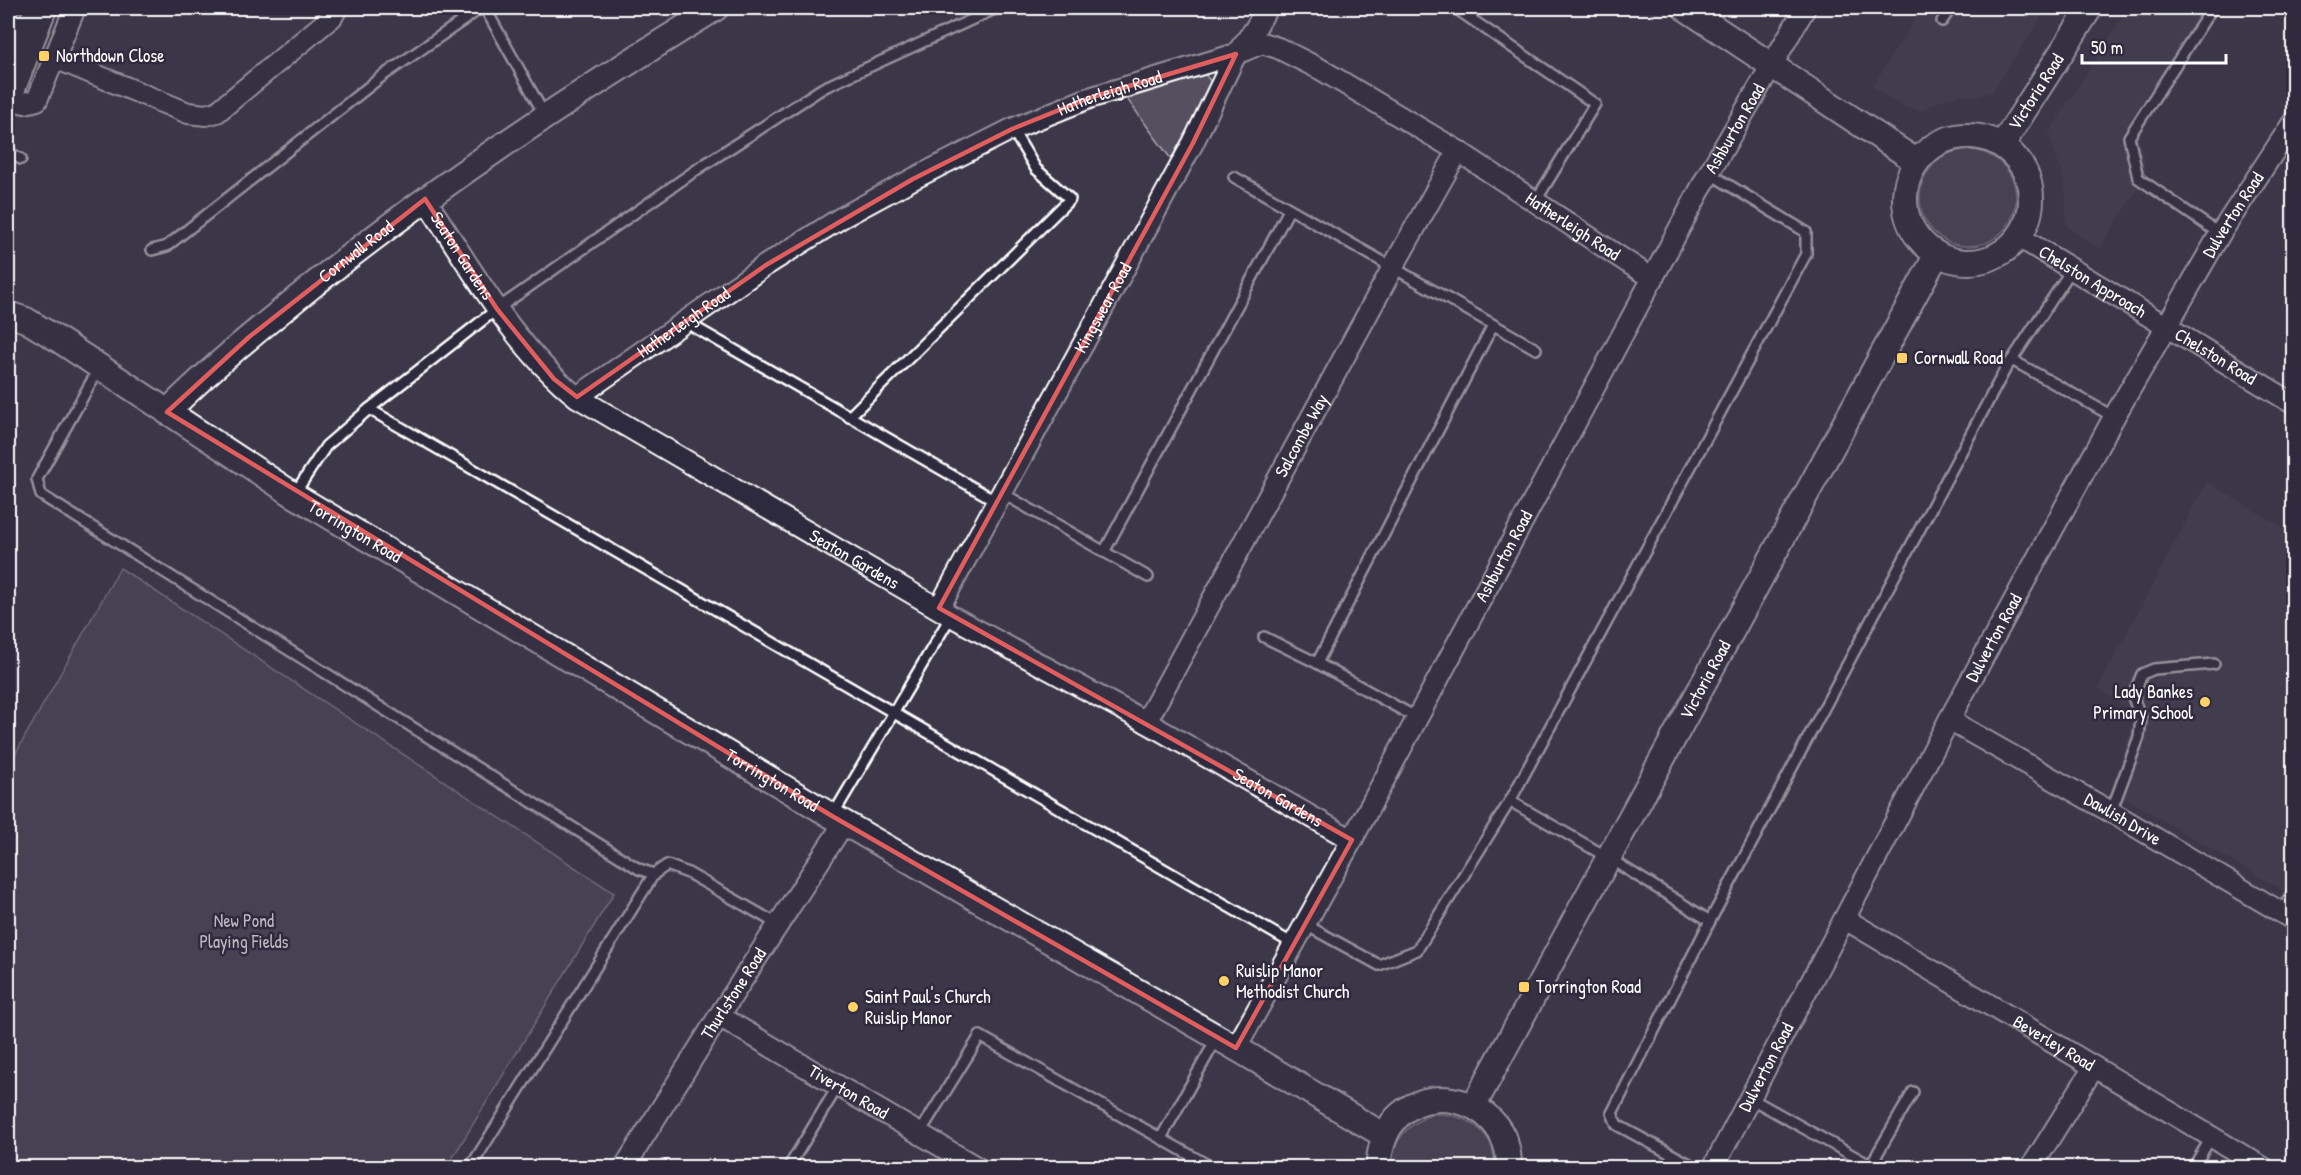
<svg xmlns="http://www.w3.org/2000/svg" width="2301" height="1175" font-family="'Patrick Hand',sans-serif">
  <rect width="100%" height="100%" fill="#3c3749"/>
  <filter id="ink" filterUnits="userSpaceOnUse"><feTurbulence type="fractalNoise" baseFrequency=".0167" numOctaves="2"/><feDisplacementMap in="SourceGraphic" scale="12" xChannelSelector="R" yChannelSelector="G"/><feConvolveMatrix kernelMatrix="1 2 1 2 8 2 1 2 1" color-interpolation-filters="sRGB"/></filter>
  <g filter="url(#ink)">
    <g fill="#494455">
      <path d="M1943,8H2047L1992,92L1977,96L1960,95L1937,102L1920,111L1902,106L1872,87L1922,9L1936,17Z"/>
      <path d="M2128,8H2221L2139,137L2147,174L2099,248L2073,231L2066,224V191L2062,171L2054,152L2049,133Z"/>
      <path d="M2207,482L2293,534V896L2111,790L2136,716L2098,688Z"/>
    </g>
    <g fill="#555060" stroke="#aaa8b0" stroke-width="1.5">
      <path d="M1205,74L1211,82L1210,89L1171,159L1127,99L1197,75Z"/>
      <circle cx="1968" cy="198" r="48"/>
      <path d="M120,568L614,893L447,1167H8V767Z"/>
      <path d="M1433,1114C1465,1113 1497,1131 1494,1167H1392C1391,1140 1409,1123 1433,1114Z"/>
    </g>
    <g fill="none" stroke-linecap="round" stroke-linejoin="round">
      <defs>
        <g id="service">
          <path d="M485,8L545,116"/>
          <path d="M1455,8L1595,104L1535,202"/>
          <path d="M2212,8L2129,137L2138,178L2220,234"/>
          <path d="M1942,21L1951,8"/>
          <path d="M8,152L21,159"/>
          <path d="M1234,177L1536,349"/>
          <path d="M152,250L167,246L381,77L481,8"/>
          <path d="M684,321L998,502"/>
          <path d="M2012,360L2072,269"/>
          <path d="M99,368L37,479L41,495L639,869L654,874L667,865L688,873L779,925"/>
          <path d="M369,409L1295,945"/>
          <path d="M849,417L1070,199L1036,169L1012,129"/>
          <path d="M295,493L326,446L369,409L497,309L699,168L823,88L997,8"/>
          <path d="M1002,493L1148,577"/>
          <path d="M1104,552L1289,210"/>
          <path d="M1264,637L1317,663L1417,718"/>
          <path d="M1317,663L1493,325"/>
          <path d="M1510,801L1607,857L1710,921"/>
          <path d="M2111,812L2139,737L2141,718L2134,700L2135,691L2142,674L2154,669L2214,664"/>
          <path d="M833,815L951,616"/>
          <path d="M2281,913L2294,890"/>
          <path d="M1306,925L1379,965L1417,950L1510,801L1806,254V232L1709,173"/>
          <path d="M1750,1098L1875,1168"/>
          <path d="M919,1134L980,1036L1213,1168"/>
          <path d="M1161,1138L1217,1038"/>
          <path d="M470,1168L654,874"/>
          <path d="M788,1168L838,1086"/>
          <path d="M1697,1168L1617,1125L1612,1113L1710,921L2006,368L2012,360L2114,417"/>
          <path d="M1869,1168L1913,1092"/>
          <path d="M2193,1168L2212,1136"/>
        </g>
        <g id="minor">
          <path d="M8,20L32,29"/>
          <path d="M55,58L188,113L206,115L217,112L332,17L337,8"/>
          <path d="M8,99L25,103L37,100L75,8"/>
          <path id="s1" d="M425,199C471,267 512,345 577,397L951,616L1146,722L1352,840"/>
          <path id="s2" d="M2019,237L2294,404"/>
          <path id="s3" d="M577,397L766,265L841,218L913,179L1012,129L1089,98L1236,54L1262,43L1278,48L1320,69L1458,151L1653,279"/>
          <path id="s4" d="M939,608L1193,143L1236,54L1255,29L1267,8"/>
          <path id="s5" d="M1949,720L2111,812L2294,920"/>
          <path id="s6" d="M1146,722L1393,267L1458,151"/>
          <path id="s7" d="M1845,919L2264,1168"/>
          <path id="s8" d="M719,1016L978,1168"/>
          <path id="s9" d="M1236,1048L1352,840L1709,173L1805,8"/>
          <path id="s10" d="M624,1168L719,1016L844,823"/>
          <path id="s11" d="M1713,1168L1949,720L2114,417L2220,234L2294,121"/>
          <path d="M2031,1168L2094,1067"/>
        </g>
        <g id="tertiary">
          <path d="M1685,8L1916,161"/>
          <circle cx="1968" cy="199" r="63"/>
          <path id="s12" d="M2002,145L2090,8"/>
          <path id="s13" d="M8,314L26,320L59,340L294,495L832,816L1236,1048L1385,1136"/>
          <path id="s14" d="M167,412C214,365 265,324 317,282C443,181 579,92 716,8"/>
          <path id="s15" d="M1474,1105L1937,254"/>
          <path d="M1379,1168C1378,1159 1380,1153 1382,1145C1402,1072 1511,1091 1509,1168"/>
        </g>
        <path id="primary" d="M8,93L41,8"/>
      </defs>
      <use href="#service" stroke="#fff" stroke-width="14"/>
      <use href="#minor" stroke="#fff" stroke-width="24"/>
      <use href="#tertiary" stroke="#fff" stroke-width="28"/>
      <use href="#primary" stroke="#fff" stroke-width="34"/>
      <use href="#service" stroke="#2f2a3d" stroke-width="9"/>
      <use href="#minor" stroke="#2f2a3d" stroke-width="20"/>
      <use href="#tertiary" stroke="#2f2a3d" stroke-width="24"/>
      <use href="#primary" stroke="#2f2a3d" stroke-width="30"/>
    </g>
  </g>
  <path d="M0 0H2301V1175H0ZM1236,54L1193,143L939,608L1352,840L1236,1048L832,816L167,412L249,337L425,199L497,309L554,379L577,397L766,265L913,179L1012,129L1089,98Z" fill="#3c3749" fill-opacity=".55" fill-rule="evenodd"/>
  <path fill="none" stroke="#e05e5e" stroke-width="4.5" stroke-linejoin="round" d="M1236,54L1193,143L939,608L1352,840L1236,1048L832,816L167,412L249,337L425,199L497,309L554,379L577,397L766,265L913,179L1012,129L1089,98Z"/>
  <g fill="#ffd166" stroke="#2f2a3d" stroke-width="2">
    <rect x="38" y="50" width="12" height="12" rx="3"/>
    <rect x="1896" y="352" width="12" height="12" rx="3"/>
    <circle cx="2205" cy="702" r="6"/>
    <circle cx="1224" cy="981" r="6"/>
    <rect x="1518" y="981" width="12" height="12" rx="3"/>
    <circle cx="853" cy="1007" r="6"/>
  </g>
  <g text-anchor="middle" stroke-width="5" stroke-linejoin="round" paint-order="stroke">
    <g font-size="18" fill="#fff" stroke="#2f2a3d" text-anchor="start">
      <text x="56" y="62">Northdown Close</text>
      <text x="1914" y="364">Cornwall Road</text>
      <text x="2193" y="698" text-anchor="end">Lady Bankes<tspan x="2193" dy="21">Primary School</tspan></text>
      <text x="1236" y="977">Ruislip Manor<tspan x="1236" dy="21">Methodist Church</tspan></text>
      <text x="1536" y="993">Torrington Road</text>
      <text x="865" y="1003">Saint Paul's Church<tspan x="865" dy="21">Ruislip Manor</tspan></text>
    </g>
    <g font-size="18" fill="#fff" stroke="#2f2a3d">
      <text dy="6" stroke="none"><textPath href="#s12" startOffset="63">Victoria Road</textPath></text>
      <text dy="6" stroke="none"><textPath href="#s3" startOffset="616">Hatherleigh Road</textPath></text>
      <text dy="6" stroke="none"><textPath href="#s9" startOffset="1046">Ashburton Road</textPath></text>
      <text dy="6" stroke="none"><textPath href="#s11" startOffset="1086">Dulverton Road</textPath></text>
      <text dy="6" stroke="none"><textPath href="#s3" startOffset="1138">Hatherleigh Road</textPath></text>
      <text dy="6" stroke="none"><textPath href="#s14" startOffset="248">Cornwall Road</textPath></text>
      <text dy="6" stroke="none"><textPath href="#s1" startOffset="68">Seaton Gardens</textPath></text>
      <text dy="6" stroke="none"><textPath href="#s2" startOffset="86">Chelston Approach</textPath></text>
      <text dy="6" stroke="none"><textPath href="#s4" startOffset="342">Kingswear Road</textPath></text>
      <text dy="6" stroke="none"><textPath href="#s3" startOffset="130">Hatherleigh Road</textPath></text>
      <text dy="6" stroke="none"><textPath href="#s2" startOffset="230">Chelston Road</textPath></text>
      <text dy="6" stroke="none"><textPath href="#s6" startOffset="326">Salcombe Way</textPath></text>
      <text dy="6" stroke="none"><textPath href="#s13" startOffset="410">Torrington Road</textPath></text>
      <text dy="6" stroke="none"><textPath href="#s9" startOffset="560">Ashburton Road</textPath></text>
      <text dy="6" stroke="none"><textPath href="#s1" startOffset="572">Seaton Gardens</textPath></text>
      <text dy="6" stroke="none"><textPath href="#s11" startOffset="600">Dulverton Road</textPath></text>
      <text dy="6" stroke="none"><textPath href="#s15" startOffset="484">Victoria Road</textPath></text>
      <text dy="6" stroke="none"><textPath href="#s13" startOffset="896">Torrington Road</textPath></text>
      <text dy="6" stroke="none"><textPath href="#s1" startOffset="1058">Seaton Gardens</textPath></text>
      <text dy="6" stroke="none"><textPath href="#s5" startOffset="200">Dawlish Drive</textPath></text>
      <text dy="6" stroke="none"><textPath href="#s10" startOffset="206">Thurlstone Road</textPath></text>
      <text dy="6" stroke="none"><textPath href="#s7" startOffset="243">Beverley Road</textPath></text>
      <text dy="6" stroke="none"><textPath href="#s11" startOffset="114">Dulverton Road</textPath></text>
      <text dy="6" stroke="none"><textPath href="#s8" startOffset="150">Tiverton Road</textPath></text>
    </g>
    <g font-size="18" fill="#bbb9bf" stroke="#2f2a3d">
      <text x="244" y="927">New Pond<tspan x="244" dy="21">Playing Fields</tspan></text>
    </g>
  </g>
  <rect width="2301" height="1175" fill="none" stroke="#2f2a3d" stroke-width="30"/>
  <rect x="15" y="15" width="2271" height="1145" fill="none" stroke="#fff" stroke-width="2" filter="url(#ink)"/>
  <path d="M2082 54v9h144v-9" fill="none" stroke="#ffffff" stroke-width="3"/>
  <text x="2091" y="54" font-size="18" fill="#ffffff" stroke="#2f2a3d" stroke-width="4.5" paint-order="stroke">50 m</text>
</svg>
